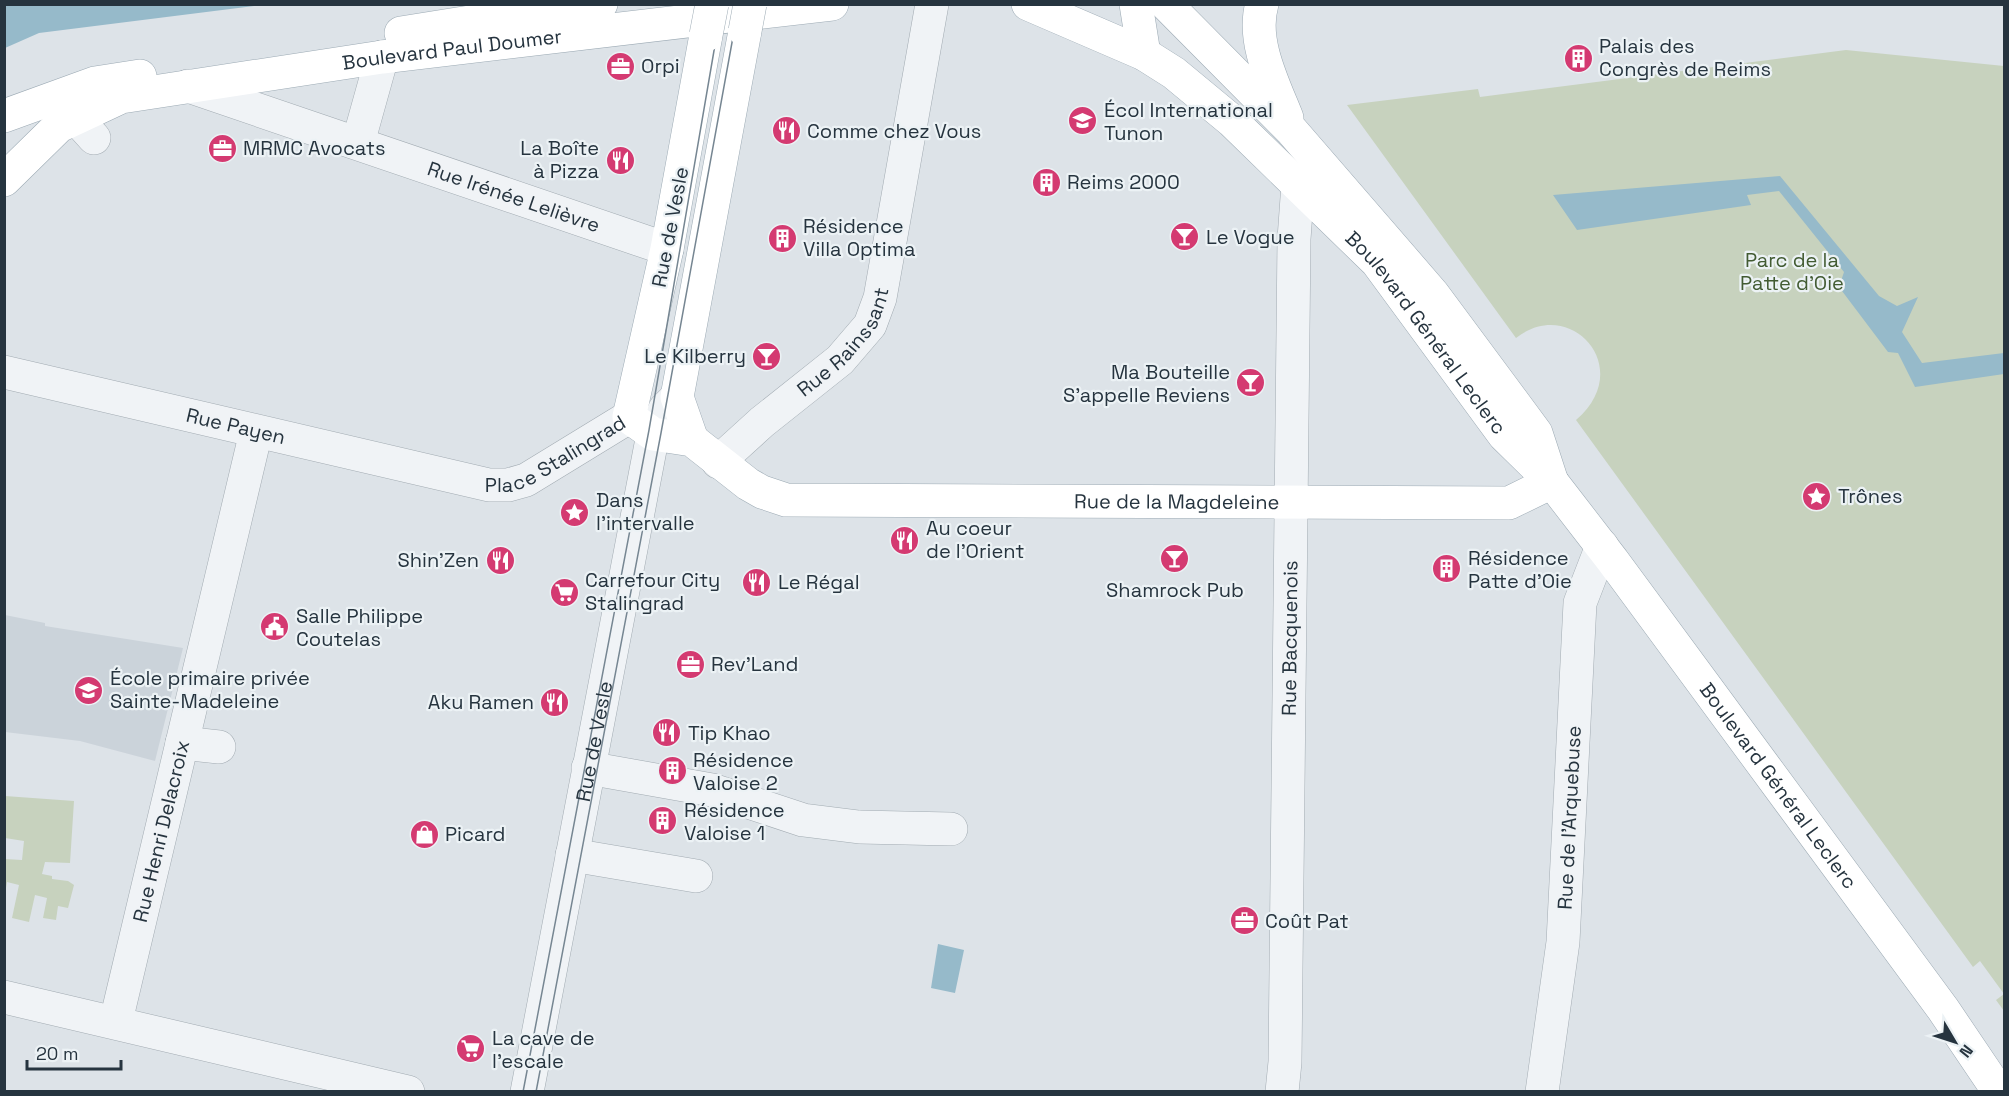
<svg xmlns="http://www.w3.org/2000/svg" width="2009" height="1096" font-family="'Space Grotesk',sans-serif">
  <rect width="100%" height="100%" fill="#dde3e8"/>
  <path fill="#cbd3da" d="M5,615L45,623V626L183,648L155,761L80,741L5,732Z"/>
  <g fill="#c7d2be">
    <path d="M1846,50L2004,66V1011L1996,1000L2004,994L1980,961L1973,967L1576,420C1637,368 1570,295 1516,338L1347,105L1478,89L1480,97Z"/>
    <path d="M5,796L74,801L70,863L45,862L42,874L52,876V879L68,881L74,885L68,908L58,906L56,920L43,918L47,898L35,895L29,922L12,918L19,885L7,882L5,894V859L22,860L24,841L5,838Z"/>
  </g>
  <g fill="#96baca">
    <path d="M5,4H261V5L39,33L5,48Z"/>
    <path d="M1780,176L1879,296L1897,306L1918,297L1902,332L1922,363L2004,353V374L1915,387L1898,353L1888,352L1839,287L1844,272L1779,191L1747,195L1751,205L1577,230L1553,195Z"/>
    <path d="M938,944L964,950L955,993L931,988Z"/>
  </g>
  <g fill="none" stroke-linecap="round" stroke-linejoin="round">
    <defs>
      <g id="minor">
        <path id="s1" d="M188,86L667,249"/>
        <path d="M76,118L94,138"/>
        <path d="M358,143L382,57"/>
        <path id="s2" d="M4,372L489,485H508L526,480L629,417"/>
        <path id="s3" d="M718,462L762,422L840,360L870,325L880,298L932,4"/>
        <path d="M182,743L219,747"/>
        <path d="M588,768L712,790L803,820L859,827L951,829"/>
        <path d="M572,855L696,876"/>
        <path d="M4,997L408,1092"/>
        <path id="s4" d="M116,1021L256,432"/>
        <path id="s5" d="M527,1092L653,434L665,409L677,397"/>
        <path id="s6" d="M1282,1092L1285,1062L1294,239L1298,184"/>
        <path id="s7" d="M1542,1092L1563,942L1580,603L1602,546"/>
      </g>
      <g id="major">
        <path id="s8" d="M1028,4L1144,54L1174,73L1232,121L1377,262L1504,435L1552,482L1613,561L1943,1009L1999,1092"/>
        <path d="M1136,4L1144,54"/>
        <path d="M1166,4L1292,131L1433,294L1536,433L1551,479"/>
        <path d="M1262,4C1251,41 1274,85 1287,118"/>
        <path d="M401,33L514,15L601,4"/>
        <path id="s9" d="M706,35L667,249L629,417L653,434L692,440L748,484L762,492L786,500L1509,503L1552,482"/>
        <path d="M4,116L95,83L140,76"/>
        <path id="s10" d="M4,180L59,126L121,97L382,57L832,4"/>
        <path d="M692,440L677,397L745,31"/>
      </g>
    </defs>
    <use href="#minor" stroke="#a2abb2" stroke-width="34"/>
    <use href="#major" stroke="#9caab4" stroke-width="34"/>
    <use href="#minor" stroke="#f0f3f6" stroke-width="33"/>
    <use href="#major" stroke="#fff" stroke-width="33"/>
    <g stroke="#768692" stroke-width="1.5">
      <path d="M523,1092L649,430L722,4"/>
      <path d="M536,1092L661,433L739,4"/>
    </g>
    <defs>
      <g id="major-bridge">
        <path d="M745,31L750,4"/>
        <path d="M706,35L712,4"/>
      </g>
    </defs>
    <use href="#major-bridge" stroke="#9caab4" stroke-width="34" stroke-linecap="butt"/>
    <use href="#major-bridge" stroke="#fff" stroke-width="33"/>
  </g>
  <defs>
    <symbol id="building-disc" viewBox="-11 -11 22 22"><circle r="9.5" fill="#d43a71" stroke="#ecf2f5"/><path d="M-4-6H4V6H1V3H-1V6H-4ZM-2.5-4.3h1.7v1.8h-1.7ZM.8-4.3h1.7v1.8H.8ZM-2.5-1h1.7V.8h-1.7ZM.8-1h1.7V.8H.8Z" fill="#fff"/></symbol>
    <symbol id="office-disc" viewBox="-11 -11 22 22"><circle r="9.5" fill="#d43a71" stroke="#ecf2f5"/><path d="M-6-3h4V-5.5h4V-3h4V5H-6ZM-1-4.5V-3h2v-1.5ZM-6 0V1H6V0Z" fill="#fff"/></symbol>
    <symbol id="university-disc" viewBox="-11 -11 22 22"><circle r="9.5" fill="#d43a71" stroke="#ecf2f5"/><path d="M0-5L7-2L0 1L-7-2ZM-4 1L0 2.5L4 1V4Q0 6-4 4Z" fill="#fff"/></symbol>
    <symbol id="restaurant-disc" viewBox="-11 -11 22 22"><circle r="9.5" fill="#d43a71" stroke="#ecf2f5"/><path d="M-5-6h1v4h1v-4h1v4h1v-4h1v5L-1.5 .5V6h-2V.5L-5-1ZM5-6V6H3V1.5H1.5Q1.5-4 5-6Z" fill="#fff"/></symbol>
    <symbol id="bar-disc" viewBox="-11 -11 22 22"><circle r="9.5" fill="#d43a71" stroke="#ecf2f5"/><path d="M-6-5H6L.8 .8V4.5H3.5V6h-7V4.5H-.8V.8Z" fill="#fff"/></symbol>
    <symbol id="sight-disc" viewBox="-11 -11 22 22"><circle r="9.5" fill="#d43a71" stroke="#ecf2f5"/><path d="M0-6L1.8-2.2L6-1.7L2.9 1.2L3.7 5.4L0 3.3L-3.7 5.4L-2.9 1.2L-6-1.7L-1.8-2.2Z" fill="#fff"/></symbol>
    <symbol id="supermarket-disc" viewBox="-11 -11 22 22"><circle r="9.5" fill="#d43a71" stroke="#ecf2f5"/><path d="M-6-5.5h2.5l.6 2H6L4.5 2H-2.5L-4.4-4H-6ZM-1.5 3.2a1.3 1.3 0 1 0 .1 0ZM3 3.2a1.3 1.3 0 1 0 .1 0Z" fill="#fff"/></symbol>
    <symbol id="civic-disc" viewBox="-11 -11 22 22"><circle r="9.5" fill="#d43a71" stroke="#ecf2f5"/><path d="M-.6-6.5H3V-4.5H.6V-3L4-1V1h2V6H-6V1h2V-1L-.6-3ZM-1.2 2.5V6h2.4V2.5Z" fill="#fff"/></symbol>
    <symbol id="school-disc" viewBox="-11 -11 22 22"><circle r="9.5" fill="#d43a71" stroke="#ecf2f5"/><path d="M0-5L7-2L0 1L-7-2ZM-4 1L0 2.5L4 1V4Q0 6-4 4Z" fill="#fff"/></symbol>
    <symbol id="shop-disc" viewBox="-11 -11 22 22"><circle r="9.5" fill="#d43a71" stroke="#ecf2f5"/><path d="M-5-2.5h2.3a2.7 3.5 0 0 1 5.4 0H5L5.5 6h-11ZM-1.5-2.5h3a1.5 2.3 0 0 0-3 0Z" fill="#fff"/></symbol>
  </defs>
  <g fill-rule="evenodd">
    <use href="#building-disc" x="1562" y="42" width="33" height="33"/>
    <use href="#office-disc" x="604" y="50" width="33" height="33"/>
    <use href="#university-disc" x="1066" y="104" width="33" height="33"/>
    <use href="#restaurant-disc" x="770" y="114" width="33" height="33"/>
    <use href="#office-disc" x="206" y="132" width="33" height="33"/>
    <use href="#restaurant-disc" x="604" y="144" width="33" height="33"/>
    <use href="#building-disc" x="1030" y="166" width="33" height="33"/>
    <use href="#bar-disc" x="1168" y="220" width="33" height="33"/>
    <use href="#building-disc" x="766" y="222" width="33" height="33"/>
    <use href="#bar-disc" x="750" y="340" width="33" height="33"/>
    <use href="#bar-disc" x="1234" y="366" width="33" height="33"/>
    <use href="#sight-disc" x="1800" y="480" width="33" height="33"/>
    <use href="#sight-disc" x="558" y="496" width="33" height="33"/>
    <use href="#restaurant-disc" x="888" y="524" width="33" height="33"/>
    <use href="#bar-disc" x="1158" y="542" width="33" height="33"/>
    <use href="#restaurant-disc" x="484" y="544" width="33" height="33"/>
    <use href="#building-disc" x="1430" y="552" width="33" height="33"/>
    <use href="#restaurant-disc" x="740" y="566" width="33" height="33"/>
    <use href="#supermarket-disc" x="548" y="576" width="33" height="33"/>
    <use href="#civic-disc" x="258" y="610" width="33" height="33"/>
    <use href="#office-disc" x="674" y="648" width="33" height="33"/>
    <use href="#school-disc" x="72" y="674" width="33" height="33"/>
    <use href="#restaurant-disc" x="538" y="686" width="33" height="33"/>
    <use href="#restaurant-disc" x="650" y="716" width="33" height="33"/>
    <use href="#building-disc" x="656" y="754" width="33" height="33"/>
    <use href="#building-disc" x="646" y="804" width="33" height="33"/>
    <use href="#shop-disc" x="408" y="818" width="33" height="33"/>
    <use href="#office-disc" x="1228" y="904" width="33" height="33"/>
    <use href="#supermarket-disc" x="454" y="1032" width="33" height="33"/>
  </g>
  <g text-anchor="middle" stroke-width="4.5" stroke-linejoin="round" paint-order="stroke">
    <g font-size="20" fill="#26343f" stroke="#ecf2f5" text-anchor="start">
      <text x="1599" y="53">Palais des<tspan x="1599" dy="23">Congrès de Reims</tspan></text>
      <text x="641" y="73">Orpi</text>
      <text x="1104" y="117">Écol International<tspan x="1104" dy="23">Tunon</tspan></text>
      <text x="807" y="138">Comme chez Vous</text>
      <text x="243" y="155">MRMC Avocats</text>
      <text x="599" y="155" text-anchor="end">La Boîte<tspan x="599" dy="23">à Pizza</tspan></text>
      <text x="1067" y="189">Reims 2000</text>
      <text x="803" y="233">Résidence<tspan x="803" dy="23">Villa Optima</tspan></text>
      <text x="1206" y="244">Le Vogue</text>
      <text x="746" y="363" text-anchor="end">Le Kilberry</text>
      <text x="1230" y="379" text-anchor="end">Ma Bouteille<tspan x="1230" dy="23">S'appelle Reviens</tspan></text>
      <text x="1838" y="503">Trônes</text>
      <text x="596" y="507">Dans<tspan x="596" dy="23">l'intervalle</tspan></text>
      <text x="926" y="535">Au coeur<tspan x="926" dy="23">de l'Orient</tspan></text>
      <text x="1468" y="565">Résidence<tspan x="1468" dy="23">Patte d'Oie</tspan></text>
      <text x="479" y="567" text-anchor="end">Shin'Zen</text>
      <text x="585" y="587">Carrefour City<tspan x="585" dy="23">Stalingrad</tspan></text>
      <text x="778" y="589">Le Régal</text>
      <text x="1175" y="597" text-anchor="middle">Shamrock Pub</text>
      <text x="296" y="623">Salle Philippe<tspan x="296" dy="23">Coutelas</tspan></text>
      <text x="711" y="671">Rev’Land</text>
      <text x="110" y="685">École primaire privée<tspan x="110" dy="23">Sainte-Madeleine</tspan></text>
      <text x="534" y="709" text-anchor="end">Aku Ramen</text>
      <text x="688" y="740">Tip Khao</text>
      <text x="693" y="767">Résidence<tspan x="693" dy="23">Valoise 2</tspan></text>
      <text x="684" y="817">Résidence<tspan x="684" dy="23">Valoise 1</tspan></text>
      <text x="445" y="841">Picard</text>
      <text x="1265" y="928">Coût Pat</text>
      <text x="492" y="1045">La cave de<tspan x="492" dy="23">l'escale</tspan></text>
    </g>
    <g font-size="20" fill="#26343f" stroke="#ecf2f5">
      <text dy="7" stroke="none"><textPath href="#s10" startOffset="480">Boulevard Paul Doumer</textPath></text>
      <text dy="7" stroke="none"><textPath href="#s1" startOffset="344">Rue Irénée Lelièvre</textPath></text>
      <text transform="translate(670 227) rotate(-79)" y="7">Rue de Vesle</text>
      <text dy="7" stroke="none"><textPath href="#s8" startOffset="525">Boulevard Général Leclerc</textPath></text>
      <text dy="7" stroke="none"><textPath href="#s3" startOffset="176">Rue Rainssant</textPath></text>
      <text dy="7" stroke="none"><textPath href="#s2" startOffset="238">Rue Payen</textPath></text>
      <text dy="7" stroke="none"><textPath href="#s2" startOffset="572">Place Stalingrad</textPath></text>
      <text dy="7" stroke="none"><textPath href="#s9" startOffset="962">Rue de la Magdeleine</textPath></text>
      <text dy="7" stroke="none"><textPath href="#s6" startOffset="454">Rue Bacquenois</textPath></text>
      <text dy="7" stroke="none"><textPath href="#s5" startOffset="357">Rue de Vesle</textPath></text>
      <text dy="7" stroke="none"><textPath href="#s8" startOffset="1100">Boulevard Général Leclerc</textPath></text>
      <text dy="7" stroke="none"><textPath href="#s7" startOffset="276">Rue de l'Arquebuse</textPath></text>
      <text dy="7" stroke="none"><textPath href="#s4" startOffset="195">Rue Henri Delacroix</textPath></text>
    </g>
    <g font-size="20" fill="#425b32" stroke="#ecf2f5">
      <text x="1792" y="267">Parc de la<tspan x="1792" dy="23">Patte d'Oie</tspan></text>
    </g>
  </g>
  <rect width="2009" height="1096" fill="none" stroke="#26343f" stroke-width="12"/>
  <g transform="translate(1955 1042) rotate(129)" stroke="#ecf2f5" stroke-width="4.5" paint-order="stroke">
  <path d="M0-4.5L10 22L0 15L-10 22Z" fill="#26343f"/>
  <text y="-9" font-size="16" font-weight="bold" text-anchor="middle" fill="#26343f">N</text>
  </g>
  <path d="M27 1060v9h94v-9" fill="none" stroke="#26343f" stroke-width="3"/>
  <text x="36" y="1060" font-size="18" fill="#26343f" stroke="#ecf2f5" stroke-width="4.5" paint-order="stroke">20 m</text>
</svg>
